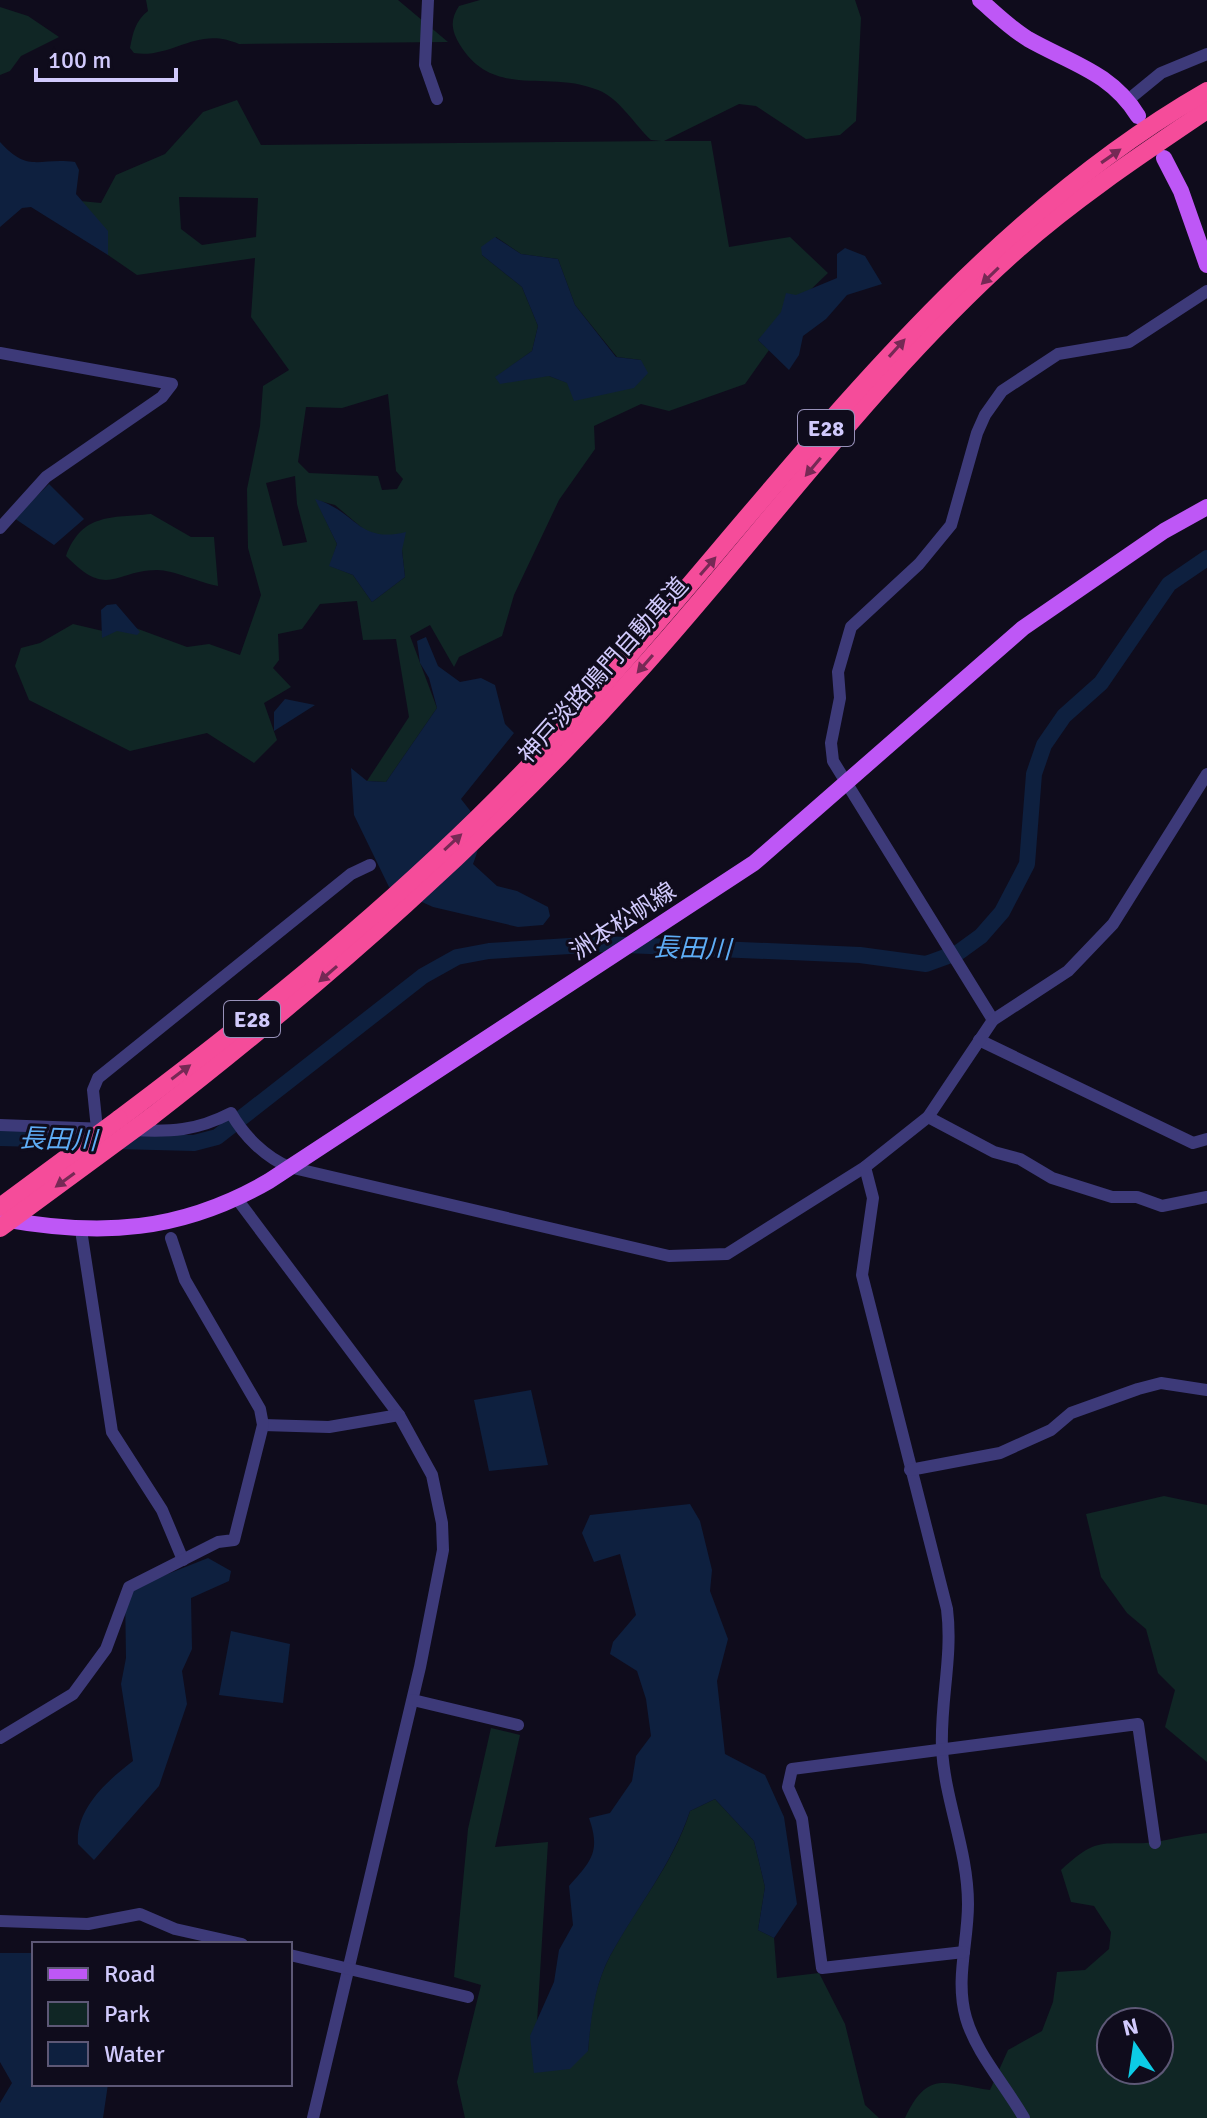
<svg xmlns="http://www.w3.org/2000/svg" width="1207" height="2118" font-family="Signika,'Noto Sans JP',sans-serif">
  <rect width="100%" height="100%" fill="#0f0c1c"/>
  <g fill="#102625" fill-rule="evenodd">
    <path d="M146,0H398L448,42L239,44C197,25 173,59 134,53L130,48C133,33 135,21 148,11Z"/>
    <path d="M480,0H855L861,18L856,121L840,135L806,139L756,106L739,104L664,141H711L729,247L790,237L828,273L758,340L769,350L745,384L669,411L641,404L594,426L595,449L559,500L514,595L502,636L459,657L454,667L430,625L410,636L437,708L386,782L367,781L409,717L396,639L363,640L357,601L320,604L302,629L278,634L279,660L273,668L291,687L264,703L277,740L254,763L207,733L130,751L29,700L15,666L21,648L40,643L73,624L107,632L130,626L187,647L209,644L240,655L261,595L248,548L247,489L260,426L263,386L289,370L251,317L255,258L137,275L108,255L107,231L80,201L101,203L116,175L165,154L203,112L237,100L261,145L661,141L651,140C634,124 620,99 598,90C547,69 494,100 460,45C451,30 450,20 459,6ZM179,197L258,198L256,237L202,245L181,229ZM496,237L521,254L558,259L575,305L617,357L641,360L568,383L549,376L496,377L532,351L538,326L522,287L482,255ZM388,394L396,471L403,479L397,489L382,490L378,476L309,473L298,462L306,407L342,408ZM295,476L297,504L307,542L283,546L266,483ZM316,500L335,505L368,533L386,537L402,550L405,577L372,602L353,575L330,566L337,544Z"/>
    <path d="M0,7L28,16L59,37L21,56L10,71L0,75Z"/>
    <path d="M151,514L191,537H214L218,586C201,583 173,570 157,570C113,571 108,599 66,556C82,513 111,518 151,514Z"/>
    <path d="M1164,1496L1207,1505V1762L1165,1727L1175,1690L1158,1673L1146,1629L1127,1613L1101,1577L1086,1514Z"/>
    <path d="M491,1728L520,1735L495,1847L548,1842L534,2072L588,2051C590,2019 594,1986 610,1956C636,1907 673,1865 690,1811L715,1799L754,1841L765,1887L758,1930L774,1938L777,1978L819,1973L845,2024L865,2105L879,2118H465L457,2082L481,1985L454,1977L468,1829Z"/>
    <path d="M1207,1833V2118H905C928,2069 945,2084 990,2090L1008,2050L1042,2031L1053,2002L1057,1972L1085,1970L1109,1949L1111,1932L1094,1906L1071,1902L1061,1870C1098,1836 1101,1845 1146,1843C1166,1841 1186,1835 1207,1833ZM1111,2022H1159V2070H1111Z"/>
  </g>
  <g fill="#0e203f">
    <path d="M0,142C29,174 39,157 75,162L79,170L76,194L108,231V255L31,207L22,208L0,227Z"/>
    <path d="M495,237L521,254L558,259L575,305L616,357L641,360L648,373L634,388L574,401L567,383L549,376L500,384L495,377L532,351L538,326L522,287L482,255L481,247Z"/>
    <path d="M845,248L865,256L882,284L847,295L826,319L803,336L799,355L789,370L758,340L781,312L786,293L796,295L837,278V254Z"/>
    <path d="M49,484L84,519L54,545L14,518Z"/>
    <path d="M315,499C357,511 357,544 406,532L402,550L405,577L372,602L353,575L329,566L337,544Z"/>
    <path d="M116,604L140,632L137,635L117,631L102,638L101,610L107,605Z"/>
    <path d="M426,637L438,666L460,682L481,678L495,685L505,724L514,733L461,799C482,825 485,832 473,864L497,886L517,891L548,907L550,916L543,925L518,927L433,907L389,887L354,815L351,768L367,781L386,782L437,708L429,678L420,663L417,641Z"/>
    <path d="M285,699L315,705L274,731V712Z"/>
    <path d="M531,1390L548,1465L489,1471L474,1400Z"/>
    <path d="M690,1504L700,1521L712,1570L710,1591L728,1639L717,1681L725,1754L765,1775L784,1817L797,1904L774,1938L758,1930L765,1887L754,1841L715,1799L690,1811C672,1865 637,1907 610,1956C594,1986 591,2019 588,2051L570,2069L534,2073L530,2036L554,1982L559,1950L573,1925L569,1886C591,1861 601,1852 589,1818L610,1813L632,1781L636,1756L651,1736L646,1699L637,1671L610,1654L613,1642L636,1615L620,1554L594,1562L582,1533L590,1515Z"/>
    <path d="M208,1558L231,1571L229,1581L191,1598L192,1649L182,1671L187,1704L159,1786L94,1860L78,1844C75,1809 108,1780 133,1761L121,1684L126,1658L125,1591Z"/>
    <path d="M231,1631L290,1644L283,1703L219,1695Z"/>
    <path d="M0,1953H34V2084H108L103,2118H0V2103L12,2083L0,2062Z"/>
  </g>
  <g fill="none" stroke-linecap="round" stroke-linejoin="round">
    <path stroke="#0e203f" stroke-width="16" d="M0,1138L194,1143L217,1137L423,976L457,957L489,951L603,944L860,955L926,964L959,952L981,936L1002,912L1027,864L1034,774L1044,745L1064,716L1101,683L1169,584L1207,558"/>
    <g stroke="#3d3a79" stroke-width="12">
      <path d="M428,0L425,65L437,99"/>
      <path d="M1128,100L1161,73L1207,54"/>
      <path d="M0,353L172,384L162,397L46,477L0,528"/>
      <path d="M993,1020L833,761L831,743L840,698L838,672L851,627L919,564L951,525L977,433L985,415L1002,391L1058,354L1129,342L1207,291"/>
      <path d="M979,1040L1193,1143L1207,1139"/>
      <path d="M928,1117L994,1152L1020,1159L1052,1178L1112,1197H1137L1162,1206L1207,1197"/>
      <path d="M0,1125L106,1129"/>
      <path d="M97,1129L93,1090L98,1078L351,874L370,865"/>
      <path d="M132,1130C171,1132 196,1131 231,1113C244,1136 265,1157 289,1167L669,1256L727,1254L865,1167L928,1117L993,1020L1068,971L1113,924L1207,774"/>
      <path d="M865,1167L873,1198L862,1275L947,1609C953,1657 940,1701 942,1749C945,1802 968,1850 968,1904C968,1944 955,1979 966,2018C976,2053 1006,2086 1024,2118"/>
      <path d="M237,1199L399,1415L432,1475L442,1523L443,1550L420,1667L313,2118"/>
      <path d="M81,1230L112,1432L162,1510L183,1560"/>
      <path d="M263,1425L329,1427L399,1415"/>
      <path d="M910,1470L1000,1453L1051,1430L1071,1413L1138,1389L1161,1383L1207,1390"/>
      <path d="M413,1700L518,1725"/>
      <path d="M0,1738L73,1694L106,1649L129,1587L218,1542L234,1540L263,1425L260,1409L185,1280L171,1238"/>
      <path d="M0,1921L88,1924L140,1914L175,1929L242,1944"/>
      <path d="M964,1952L822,1968L802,1819L788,1787L792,1769L1138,1724L1155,1843"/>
      <path d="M290,1955L468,1997"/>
    </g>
    <g stroke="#be57f6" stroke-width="16">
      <path d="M980,0C995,13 1010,28 1028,39C1070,63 1111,72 1138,116"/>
      <path d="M1164,158L1181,191L1207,265"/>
      <path d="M2,1219C101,1237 181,1232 269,1181L754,863L1023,628L1164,531L1207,507"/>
    </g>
    <g stroke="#f54c9a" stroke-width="18">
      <path d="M151,1117C326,981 491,836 639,671C765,531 876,375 1018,249C1077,197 1142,154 1207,110"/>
      <path d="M119,1119C276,1001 428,877 561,732C763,513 945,241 1207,91"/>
    </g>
    <g stroke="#f54c9a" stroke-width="18">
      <path d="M0,1207L119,1119"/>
      <path d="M0,1228L151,1117"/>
    </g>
  </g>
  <defs><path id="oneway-solid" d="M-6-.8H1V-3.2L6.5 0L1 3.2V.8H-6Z" transform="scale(2)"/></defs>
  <g fill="#762955">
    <use href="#oneway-solid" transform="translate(1111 156) rotate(-35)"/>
    <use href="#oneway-solid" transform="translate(990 276) rotate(136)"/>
    <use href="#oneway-solid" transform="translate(897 348) rotate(-48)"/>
    <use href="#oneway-solid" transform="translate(813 467) rotate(130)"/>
    <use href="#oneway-solid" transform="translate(708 566) rotate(-49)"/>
    <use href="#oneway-solid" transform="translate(645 664) rotate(131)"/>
    <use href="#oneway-solid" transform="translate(453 842) rotate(-43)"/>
    <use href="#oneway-solid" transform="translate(328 974) rotate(139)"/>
    <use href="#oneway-solid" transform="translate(181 1072) rotate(-37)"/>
    <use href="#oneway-solid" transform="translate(65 1180) rotate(144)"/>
  </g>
  <g text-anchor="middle" stroke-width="6" stroke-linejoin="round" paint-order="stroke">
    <g fill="#0f0c1c" stroke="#9791b9" stroke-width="2">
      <rect x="798" y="410" width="56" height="36" rx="6"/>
      <rect x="224" y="1001" width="56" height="36" rx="6"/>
    </g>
    <g font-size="22" font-weight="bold" fill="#d1cafc">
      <text x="826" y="436">E28</text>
      <text x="252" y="1027">E28</text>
    </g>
    <g font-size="24" fill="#d1cafc" stroke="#0f0c1c">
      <text transform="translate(603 670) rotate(-48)" y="8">神戸淡路鳴門自動車道</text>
      <text transform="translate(623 921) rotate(-33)" y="8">洲本松帆線</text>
    </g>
    <g font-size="26" font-style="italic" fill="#5eadf6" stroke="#0f0c1c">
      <text transform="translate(692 948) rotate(2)" y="9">長田川</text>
      <text transform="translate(58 1139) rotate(2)" y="9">長田川</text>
    </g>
  </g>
  <rect x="32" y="1942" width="260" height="144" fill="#0f0c1c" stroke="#5d5876" stroke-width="2"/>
  <rect x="48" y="1968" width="40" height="12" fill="#be57f6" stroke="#5d5876" stroke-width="2"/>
  <text x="104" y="1982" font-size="24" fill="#d1cafc">Road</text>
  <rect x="48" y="2002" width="40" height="24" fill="#102625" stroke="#5d5876" stroke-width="2"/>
  <text x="104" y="2022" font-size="24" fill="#d1cafc">Park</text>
  <rect x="48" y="2042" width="40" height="24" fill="#0e203f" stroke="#5d5876" stroke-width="2"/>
  <text x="104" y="2062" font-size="24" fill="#d1cafc">Water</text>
  <g transform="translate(1135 2046) rotate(347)"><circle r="38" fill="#0f0c1c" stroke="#5d5876" stroke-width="2"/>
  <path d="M0-6L14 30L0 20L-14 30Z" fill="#0ccce6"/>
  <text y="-12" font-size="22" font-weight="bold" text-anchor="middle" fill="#d1cafc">N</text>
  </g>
  <path d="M36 68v12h140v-12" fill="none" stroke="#d1cafc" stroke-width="4"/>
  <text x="48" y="68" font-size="24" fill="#d1cafc" stroke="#0f0c1c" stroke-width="6" paint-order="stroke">100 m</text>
</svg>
